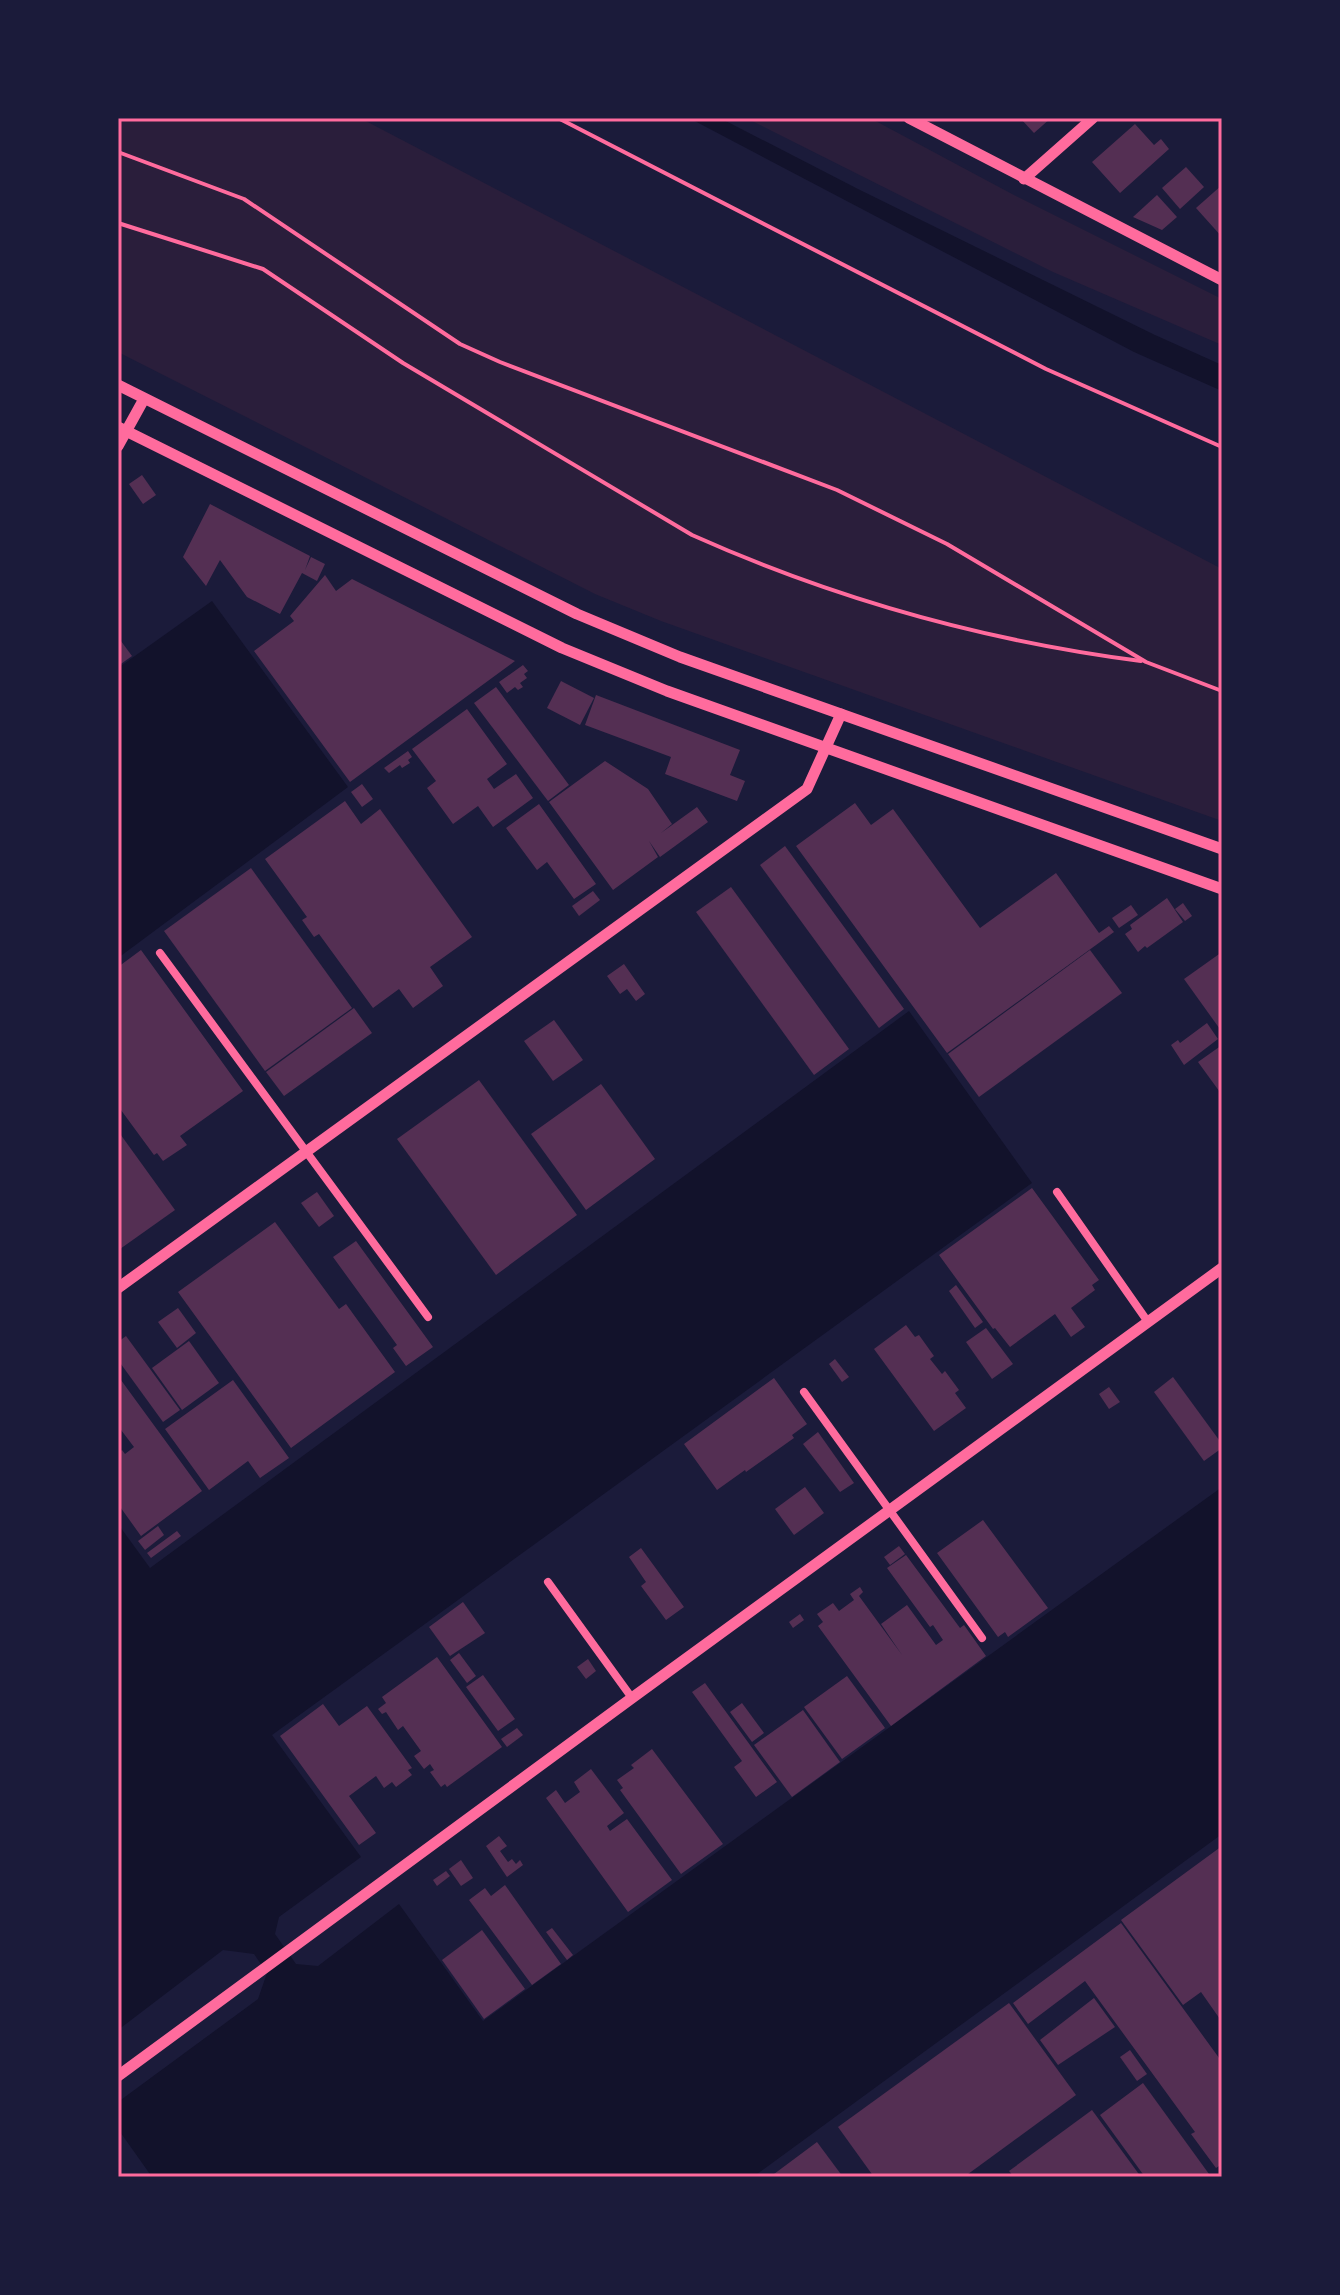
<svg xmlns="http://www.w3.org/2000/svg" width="1340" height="2295" font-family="'Work Sans',sans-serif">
  <rect width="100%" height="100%" fill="#1b1b3a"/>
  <g fill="#2a1e3b">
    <path d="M118,118H360L1222,569V821L661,621L595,594L118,352Z"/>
    <path d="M746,118H870L1012,194L1222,299V345L1053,272Z"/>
  </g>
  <g fill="#12122b">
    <path d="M689,118H720L858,189L1155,335L1222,365V391L1134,352Z"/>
    <path d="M212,601L348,787L118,958V668Z"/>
    <path d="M909,1011L1032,1183L272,1735L361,1857L279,1917L275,1934L296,1964L318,1966L399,1904L483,2021L1222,1487V1834L753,2177H152L118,2129V2102L258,1999L267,1973L254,1954L223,1950L118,2030V1524L150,1568Z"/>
  </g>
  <g fill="#542f53">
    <path d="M1020,118H1051L1034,133Z"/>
    <path d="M1135,124L1154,145L1161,139L1169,149L1120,193L1092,162Z"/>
    <path d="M1186,167L1204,187L1180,209L1162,188Z"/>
    <path d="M1222,185V237L1196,208Z"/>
    <path d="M1157,195L1177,217L1162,230L1133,217Z"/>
    <path d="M142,475L156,495L143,504L129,484Z"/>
    <path d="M210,504L310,556L305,570L311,557L325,564L317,581L302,573L280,614L247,597L220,560L206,586L183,557Z"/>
    <path d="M325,575L336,591L352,579L515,661L350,782L254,651L294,621L290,616Z"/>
    <path d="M118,637L132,656L118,666Z"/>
    <path d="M523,665L528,671L524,674L527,678L520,683L523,687L518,690L515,687L507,693L499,682Z"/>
    <path d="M561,681L594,698L580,725L547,708Z"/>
    <path d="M496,687L569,785L548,801L474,703Z"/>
    <path d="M596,695L740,750L730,775L745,781L737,801L665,774L671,757L585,725Z"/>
    <path d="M467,709L507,764L487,779L494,789L516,774L533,798L493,827L478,806L453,824L427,788L436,781L412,749Z"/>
    <path d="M408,751L412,757L408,760L410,763L402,768L400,765L389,773L384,768Z"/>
    <path d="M605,761L648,789L672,824L661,833L697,807L708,822L660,857L649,841L658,857L613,890L549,802Z"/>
    <path d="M362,784L373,799L362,807L351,792Z"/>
    <path d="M345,801L361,824L380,809L472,937L430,967L443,986L413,1008L399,989L373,1008L319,934L314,937L302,920L307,917L265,859Z"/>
    <path d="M855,803L871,825L893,809L980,928L1056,873L1099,933L1109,926L1114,932L947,1053L796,846Z"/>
    <path d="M539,804L596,884L574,899L547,862L537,870L506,828Z"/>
    <path d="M785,846L904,1009L879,1028L760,865Z"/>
    <path d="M251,868L352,1008L265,1071L164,931Z"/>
    <path d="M731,887L849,1049L814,1075L696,912Z"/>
    <path d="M593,891L600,900L579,916L572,906Z"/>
    <path d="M1167,898L1183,922L1147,948L1145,946L1138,952L1125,934L1132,929L1130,925Z"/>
    <path d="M1183,903L1192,916L1185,921L1175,909Z"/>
    <path d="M1131,905L1138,915L1119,928L1112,918Z"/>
    <path d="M141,950L243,1091L180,1136L187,1145L163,1161L157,1153L154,1155L118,1106V967Z"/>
    <path d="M1090,950L1122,993L979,1097L948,1054Z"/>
    <path d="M1222,952V1032L1184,979Z"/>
    <path d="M624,964L645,994L636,1001L627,989L620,994L607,976Z"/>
    <path d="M354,1008L372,1033L284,1096L266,1072Z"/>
    <path d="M554,1020L583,1060L553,1081L524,1041Z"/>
    <path d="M1207,1023L1218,1039L1184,1065L1171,1045L1178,1040L1180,1043Z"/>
    <path d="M1222,1045V1095L1198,1062Z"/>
    <path d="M479,1080L577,1215L496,1275L397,1139Z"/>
    <path d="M601,1084L655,1159L586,1210L531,1134Z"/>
    <path d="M118,1131L175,1210L120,1249L118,1246Z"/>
    <path d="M1032,1188L1099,1280L1092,1285L1095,1290L1071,1308L1085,1327L1071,1337L1055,1314L1010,1347L995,1328L993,1329L939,1255Z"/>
    <path d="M317,1192L334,1216L319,1227L301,1203Z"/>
    <path d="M275,1222L339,1309L346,1304L395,1372L291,1448L178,1292Z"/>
    <path d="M356,1241L433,1347L406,1366L393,1348L397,1345L333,1257Z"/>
    <path d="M956,1285L983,1322L975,1328L949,1291Z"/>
    <path d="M178,1308L196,1333L177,1348L158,1322Z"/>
    <path d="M906,1325L915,1337L919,1335L934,1356L930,1359L942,1374L945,1371L959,1390L955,1393L966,1408L934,1431L874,1349Z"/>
    <path d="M986,1328L1013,1364L992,1379L966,1342Z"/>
    <path d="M126,1336L180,1410L163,1422L118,1360V1342Z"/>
    <path d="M189,1341L219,1383L182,1410L152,1368Z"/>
    <path d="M835,1359L849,1377L842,1382L829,1364Z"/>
    <path d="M118,1376L202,1491L141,1536L118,1504V1453L122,1450L125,1454L134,1447L118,1426Z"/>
    <path d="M1173,1377L1222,1444V1448L1204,1461L1154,1392Z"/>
    <path d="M774,1378L807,1424L792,1435L794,1438L746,1472L745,1470L717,1490L684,1444Z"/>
    <path d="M233,1380L289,1458L260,1478L248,1461L209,1490L165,1429Z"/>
    <path d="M1109,1387L1120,1402L1109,1409L1099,1394Z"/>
    <path d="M818,1432L854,1483L840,1492L803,1444Z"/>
    <path d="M805,1487L824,1513L794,1535L775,1509Z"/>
    <path d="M983,1520L1048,1608L1008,1637L1005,1632L998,1637L937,1553Z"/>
    <path d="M158,1526L164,1535L145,1550L138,1541Z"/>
    <path d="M177,1531L181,1536L151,1558L147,1553Z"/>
    <path d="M899,1546L905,1554L890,1565L884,1557Z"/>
    <path d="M641,1548L684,1607L666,1620L641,1586L646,1582L629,1557Z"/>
    <path d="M906,1555L960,1628L964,1625L986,1656L891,1726L818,1626L823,1622L817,1614L833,1603L839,1611L854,1600L850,1594L860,1587L863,1592L859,1596L902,1655L881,1624L907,1605L936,1645L943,1640L933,1625L930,1627L887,1568Z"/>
    <path d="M463,1602L485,1633L450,1656L429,1627Z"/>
    <path d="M800,1614L804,1620L793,1628L789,1622Z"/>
    <path d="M459,1653L476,1676L467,1683L450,1660Z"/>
    <path d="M437,1657L502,1747L447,1787L445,1784L441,1787L430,1772L434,1770L430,1764L424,1769L414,1756L421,1751L403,1726L398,1730L386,1712L382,1714L378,1709L386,1703L382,1697Z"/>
    <path d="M588,1659L596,1671L586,1679L577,1667Z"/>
    <path d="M483,1675L515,1719L498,1731L466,1687Z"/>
    <path d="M847,1676L885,1728L842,1759L804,1707Z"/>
    <path d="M705,1683L777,1782L756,1797L734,1767L742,1761L692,1692Z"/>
    <path d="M742,1703L764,1733L752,1742L730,1712Z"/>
    <path d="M323,1704L339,1726L367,1706L412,1768L408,1770L412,1775L396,1787L392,1782L384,1788L376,1776L349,1796L376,1833L359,1845L280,1736Z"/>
    <path d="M803,1710L840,1762L792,1797L754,1745Z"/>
    <path d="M517,1728L523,1735L507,1747L501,1739Z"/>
    <path d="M652,1749L723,1844L681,1874L620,1790L623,1788L617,1780L634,1768L631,1765Z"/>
    <path d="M591,1769L624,1813L607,1826L610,1831L627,1819L672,1880L628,1912L546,1798L556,1790L565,1803L580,1792L574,1782Z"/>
    <path d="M499,1836L507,1846L500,1851L508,1862L512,1859L516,1864L520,1860L523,1865L507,1877L486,1846Z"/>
    <path d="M1222,1846V2022L1201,1992L1183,2005L1121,1920Z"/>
    <path d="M461,1860L473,1878L461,1886L449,1869Z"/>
    <path d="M446,1871L450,1876L437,1886L433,1880Z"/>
    <path d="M505,1885L561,1964L532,1985L469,1900L485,1888L491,1896Z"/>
    <path d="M1121,1923L1222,2062V2164L1216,2168L1191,2134L1195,2132L1085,1981L1028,2024L1013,2003Z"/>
    <path d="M552,1928L573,1955L567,1960L546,1932Z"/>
    <path d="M482,1930L525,1989L484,2019L442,1960Z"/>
    <path d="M1094,1998L1115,2027L1058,2065L1040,2040Z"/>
    <path d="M1009,2003L1076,2095L964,2177H874L838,2127Z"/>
    <path d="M1130,2050L1147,2074L1137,2081L1120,2057Z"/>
    <path d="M1143,2083L1209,2174L1204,2177H1145L1100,2115Z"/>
    <path d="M1092,2110L1141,2177H1014L1009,2171Z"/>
    <path d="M817,2142L843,2177H770Z"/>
  </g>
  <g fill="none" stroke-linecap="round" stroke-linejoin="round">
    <path stroke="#ff6b9d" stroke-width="4" d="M558,118L1046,369L1222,447"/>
    <g stroke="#ff6b9d" stroke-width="4">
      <path d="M118,152L244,199L460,344L500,362L837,490L947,544L1146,662L1222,691"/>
      <path d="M118,223L263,269L403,363L692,535C835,599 986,641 1141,661"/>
    </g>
    <g stroke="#ff6b9d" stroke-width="8">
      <path d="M160,953L428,1317"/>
      <path d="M1057,1192L1148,1322"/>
      <path d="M804,1392L982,1638"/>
      <path d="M548,1582L632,1698"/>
    </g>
    <g stroke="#ff6b9d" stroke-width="11">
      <path d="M909,118L1222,280"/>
      <path d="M1024,179L1093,118"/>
      <path d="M118,385L577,614L680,657L1222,849"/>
      <path d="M118,427L562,648L667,691L1222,889"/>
      <path d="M118,446L144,399"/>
      <path d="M118,1288L807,789L841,714"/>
      <path d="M118,2076L632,1698L1222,1268"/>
    </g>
  </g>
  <rect width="1340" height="2295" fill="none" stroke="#1b1b3a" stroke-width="240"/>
  <rect x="120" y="120" width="1100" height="2055" fill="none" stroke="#ff6b9d" stroke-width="3"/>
</svg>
